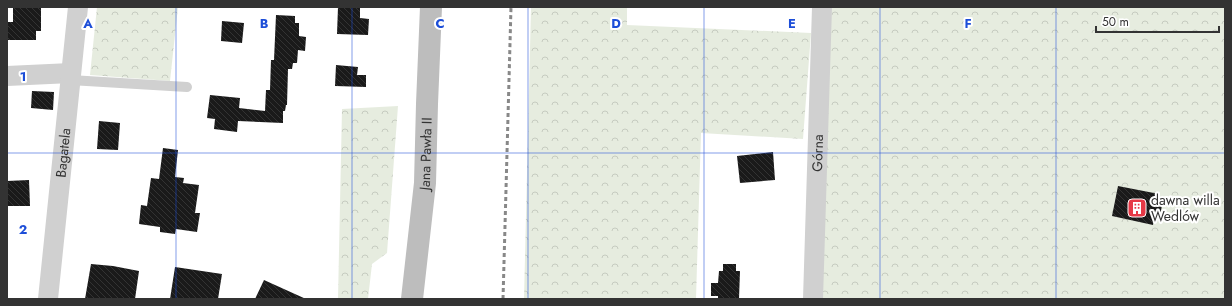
<svg xmlns="http://www.w3.org/2000/svg" width="1232" height="306" font-family="Jost,sans-serif">
  <defs>
    <pattern id="forest-crowns" width="20" height="18" patternUnits="userSpaceOnUse"><rect width="20" height="18" fill="#e6ecdf"/><path d="M2 6a3 3 0 1 1 6 0M12 15a3 3 0 1 1 6 0" fill="none" stroke="#c6cbc0"/></pattern>
    <pattern id="building-back-hatch" width="6" height="6" patternUnits="userSpaceOnUse"><rect width="6" height="6" fill="#1a1a1a"/><path d="M-1 5l2 2M0 0l6 6M5-1l2 2" fill="none" stroke="#333"/></pattern>
  </defs>
  <rect width="100%" height="100%" fill="#fff"/>
  <g fill="url(#forest-crowns)">
    <path d="M97,7H178L170,81L90,75Z"/>
    <path d="M531,7H627V25L811,33L803,139L701,133L696,299H524Z"/>
    <path d="M830,7H1225V299H820Z"/>
    <path d="M398,106L387,253L372,264L368,299H338L342,109Z"/>
  </g>
  <g fill="url(#building-back-hatch)">
    <path d="M13,7H41V31H36V40H7V22H13Z"/>
    <path d="M338,7H360V18L369,19L368,35L337,34Z"/>
    <path d="M276,15L295,16V23H299V36L306,37L305,51L298,50L297,63H293L292,69H288L287,105H286L285,111H283V123L238,121L237,132L214,129L215,119L207,118L210,95L240,98L239,108L265,111L266,90H270L271,60H274Z"/>
    <path d="M222,21L244,23L242,43L221,41Z"/>
    <path d="M336,65L358,67L357,75H366V87L335,86Z"/>
    <path d="M32,91L54,92L53,110L31,108Z"/>
    <path d="M99,121L120,123L118,150L97,149Z"/>
    <path d="M163,148L178,150L175,177L184,178L183,183L199,185L195,213H200L197,232L176,229L175,234L160,232V227L139,224L141,205L147,206L151,178L159,179Z"/>
    <path d="M773,152L775,180L740,183L737,156Z"/>
    <path d="M29,180L30,206H7V181Z"/>
    <path d="M1118,186L1159,194L1158,200L1163,201L1159,220L1154,219L1153,225L1112,216Z"/>
    <path d="M91,264L113,266L139,271L135,299H85Z"/>
    <path d="M723,264H736V271H740L739,299H718V296H711V283H718L719,271H723Z"/>
    <path d="M175,267L222,274L218,299H170Z"/>
    <path d="M264,280L306,299H255Z"/>
  </g>
  <g fill="none" stroke-linecap="round" stroke-linejoin="round">
    <path stroke="#d0d0d0" stroke-width="10" d="M70,80L187,87"/>
    <g stroke="#d0d0d0" stroke-width="20">
      <path d="M7,76L71,73"/>
      <path id="s1" d="M48,299L78,7"/>
      <path id="s2" d="M813,299L822,7"/>
    </g>
    <path stroke="#bdbdbd" stroke-width="22" id="s3" d="M412,299L425,183L427,104L431,7"/>
    <path stroke="#888" stroke-width="3" stroke-dasharray="4 3" stroke-linecap="butt" d="M503,299L511,7"/>
  </g>
  <path fill="none" stroke="#1d4ed8" stroke-width="1" stroke-opacity="0.55" d="M176,7V299M352,7V299M528,7V299M704,7V299M880,7V299M1056,7V299M7,153H1225"/>
  <defs>
    <symbol id="building-square" viewBox="-11 -11 22 22"><rect x="-9" y="-9" width="18" height="18" rx="4" fill="#e63946" stroke="#fff"/><path d="M-4-6H4V6H1V3H-1V6H-4ZM-2.5-4.3h1.7v1.8h-1.7ZM.8-4.3h1.7v1.8H.8ZM-2.5-1h1.7V.8h-1.7ZM.8-1h1.7V.8H.8Z" fill="#fff"/></symbol>
  </defs>
  <g fill-rule="evenodd">
    <use href="#building-square" x="1126" y="197" width="22" height="22"/>
  </g>
  <g text-anchor="middle" stroke-width="4" stroke-linejoin="round" paint-order="stroke">
    <g font-size="14" fill="#333" stroke="#fff">
      <text dy="5" stroke="none"><textPath href="#s1" startOffset="147">Bagatela</textPath></text>
      <text dy="5" stroke="none"><textPath href="#s3" startOffset="146">Jana Pawła II</textPath></text>
      <text dy="5" stroke="none"><textPath href="#s2" startOffset="146">Górna</textPath></text>
    </g>
    <g font-size="14" fill="#333" stroke="#fff" text-anchor="start">
      <text x="1151" y="205">dawna willa<tspan x="1151" dy="16">Wedlów</tspan></text>
    </g>
  </g>
  <g font-size="13" text-anchor="middle" font-weight="bold" fill="#1d4ed8" stroke="#fff" stroke-width="4" stroke-linejoin="round" paint-order="stroke">
    <text x="88" y="28">A</text>
    <text x="264" y="28">B</text>
    <text x="440" y="28">C</text>
    <text x="616" y="28">D</text>
    <text x="792" y="28">E</text>
    <text x="968" y="28">F</text>
    <text x="23" y="81">1</text>
    <text x="23" y="234">2</text>
  </g>
  <rect width="1232" height="306" fill="none" stroke="#333333" stroke-width="16"/>
  <path d="M1096 26v6h123v-6" fill="none" stroke="#333333" stroke-width="2"/>
  <text x="1102" y="26" font-size="12" fill="#333333" stroke="#ffffff" stroke-width="3" paint-order="stroke">50 m</text>
</svg>
